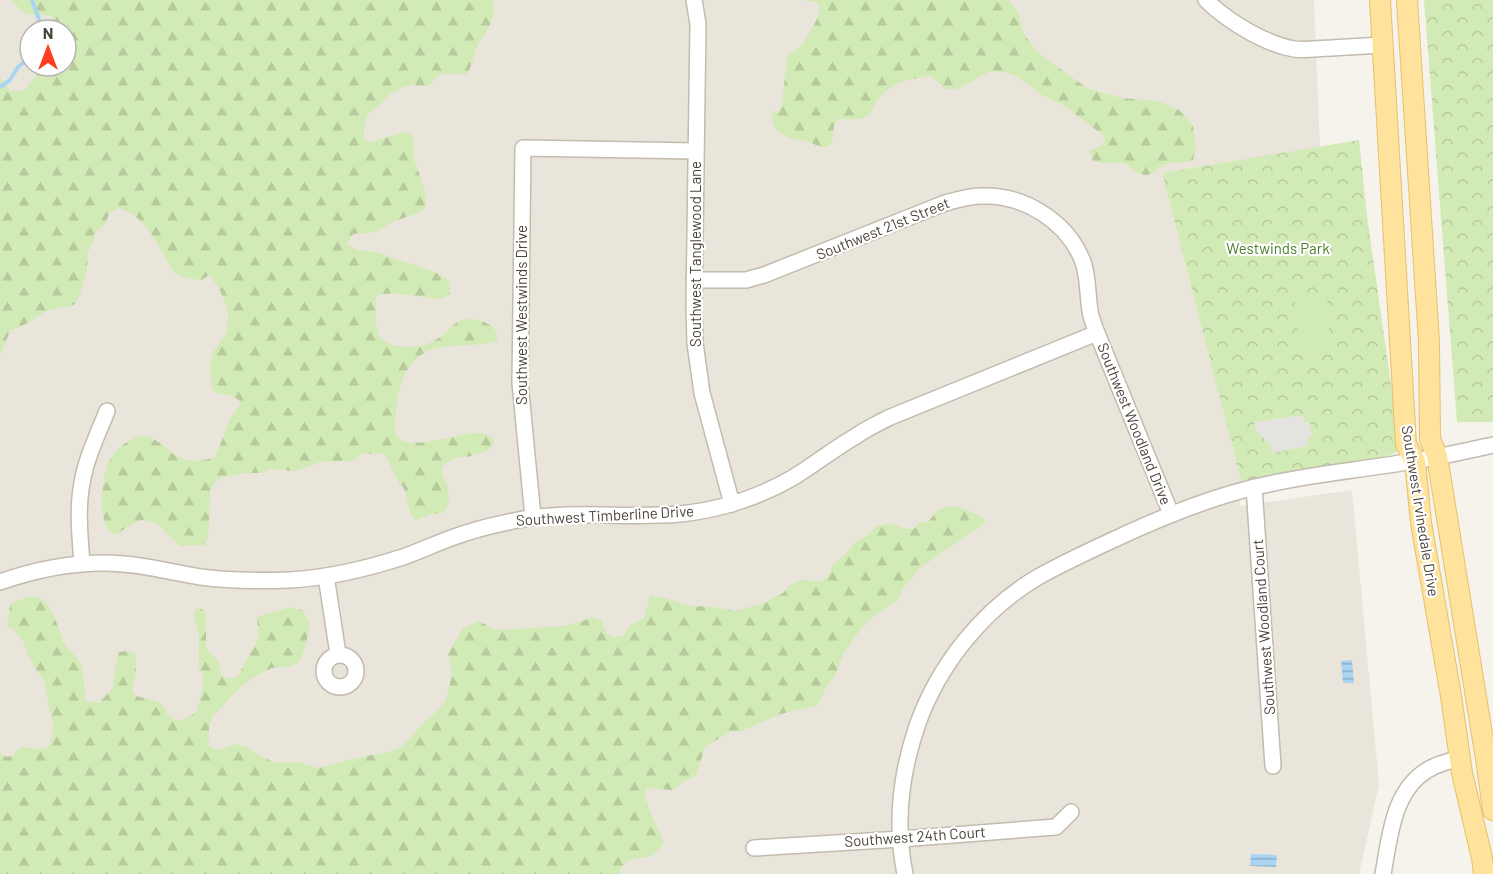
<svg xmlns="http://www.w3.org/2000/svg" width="1493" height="874" font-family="Barlow,sans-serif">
  <defs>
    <pattern id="forest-firs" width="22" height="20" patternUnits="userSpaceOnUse" patternTransform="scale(1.5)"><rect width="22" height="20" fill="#d2eab5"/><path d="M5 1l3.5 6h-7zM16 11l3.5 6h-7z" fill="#b6ca9c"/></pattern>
    <pattern id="park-crowns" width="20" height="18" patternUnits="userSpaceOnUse" patternTransform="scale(1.5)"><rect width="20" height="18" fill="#d2eab5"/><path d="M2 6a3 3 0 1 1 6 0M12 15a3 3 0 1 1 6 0" fill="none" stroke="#b6ca9c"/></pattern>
    <pattern id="water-rules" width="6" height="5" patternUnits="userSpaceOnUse" patternTransform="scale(1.5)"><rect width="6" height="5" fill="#a9d4f2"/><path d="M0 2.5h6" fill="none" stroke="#8caec5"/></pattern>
  </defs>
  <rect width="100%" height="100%" fill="#f6f3ec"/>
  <path fill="#eae5da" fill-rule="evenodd" d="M0,0H1314L1320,147L1162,173L1241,481L1240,506L1352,490L1379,785L1359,874H0ZM30,30H66V66H30Z"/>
  <g fill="url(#forest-firs)">
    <path d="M11,0H492C500,20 481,35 475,52C472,61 472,66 467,74H440L430,84L425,86L411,85L403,87L390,94L383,102L367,115L364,127V138L369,143L404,132L410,134L413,136L414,159L425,190L426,201L424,209L418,213L392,222L376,232L353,234L347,244L356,250L375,252L437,273L446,278L450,283V294L444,298L436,299C419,297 392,290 376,296C376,306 375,323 378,333C383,348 412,349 424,345C428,344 433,341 437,339C446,335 450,326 458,322C468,316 486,320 493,328C497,332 497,336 497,341C483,346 470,344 455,346C445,346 433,347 424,353C398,369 396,402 395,429C395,457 460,433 475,433C482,432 487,434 493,438L494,443L487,451L467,457H460L445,463L441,472C448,485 454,501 443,513L431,514L416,520L410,512L406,494L403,487L399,483L385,455L380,453L362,454L352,461L320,462L296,471L270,469L263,473H247L222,477L215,482L210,491L209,525L208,537L204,545L181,546L166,533L159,525L143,520L137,521L115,535C113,533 110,532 108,529C103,522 101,506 102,498C104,474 105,456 127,442C134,438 141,434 149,437C160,441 166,449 175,455C187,463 202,462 215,457C225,438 225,421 240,405V401C233,395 227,394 218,394L212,389L210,365L214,351L227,332L228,315L227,307L218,286L209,275L202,280C194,279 186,279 179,275C171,271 169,264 165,257C152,235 144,216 118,208L110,212L105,224L94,234V241L88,252L87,269L80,294L75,304L69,307H62L44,312L28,323L10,331L0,356V78L10,91H24L43,66H66V30H55L52,16L25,14Z"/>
    <path d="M795,0H1008L1018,12L1024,34L1033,47L1046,59L1087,88L1121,98L1158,101L1179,110L1186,117L1193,126L1195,140L1196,149L1193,160C1185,164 1179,161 1170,163C1163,164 1160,168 1154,172C1143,180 1134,170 1125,163H1104L1093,161L1089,151L1104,144L1103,135L1063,105L1042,95L1018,77L1004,72L991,71L957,89H946L930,75C920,79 908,78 898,83C891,87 881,94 877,101C873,106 872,114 867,116C859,121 847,119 839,119C837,121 834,124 834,127C832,133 835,145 825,147C819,149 813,142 807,141C803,140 798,140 793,139C780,136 769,126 773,112L779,111L782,105L787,57C790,54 795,51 799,48C805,42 823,13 819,5C815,0 802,0 795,0Z"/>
    <path d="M948,506L962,508L984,518L985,523L920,568L903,588L898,600L873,617L862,627L844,653L835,675L825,690L818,705L781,714L744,730L730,732L705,747L696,776L686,780L672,790L646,788L645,800L664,843C661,846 658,851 654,854C642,862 625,853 619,874H0V753L7,757L13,755L21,747C30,747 38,751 47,748L52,738L53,726L44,681L33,665L23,641L14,630L7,626L10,605C19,600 30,594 41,599C53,605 59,632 65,645C69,651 77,656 80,663C85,672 84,690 85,701L99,703L113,688L116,663L118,652C125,651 130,651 136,654V674L132,689L136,696L158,702L166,709L168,715L177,721L188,718L197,711L203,686V676L199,668V636L194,616L196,609L200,608L206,612V647L209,652L218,660L221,674L226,678H233L238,676L258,639L257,617L290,607L302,610C305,614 308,618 309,622C310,631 304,656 298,662C291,669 280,666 272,668C251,676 235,692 221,708C218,712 214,714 212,718C208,727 208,737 209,746L217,750L235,744L249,748L263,757L276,763L297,762L318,768L365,756L386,753L395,750L404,745L423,723L437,711L446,700L451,679V664L448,654L463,628L479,621L492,628L498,630L563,626L583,621L592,617L601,620L607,634L614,637L623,636L630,626L644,618L650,596L665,598L691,606L714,607L735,611L764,603L783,593L790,585L802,580L820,582L828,576L834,564L846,554L855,542L867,535L877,526L886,524L896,525L906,529H914L918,523L928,522L937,511Z"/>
  </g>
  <g fill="url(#park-crowns)">
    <path d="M1424,0H1493V422H1457Z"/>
    <path d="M1359,140L1367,216L1400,448C1396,454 1390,455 1383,457L1241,481L1162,173Z"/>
  </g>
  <path fill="#d2eab5" d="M1327,298L1330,348L1299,351L1295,299Z"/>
  <path fill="#e5e3e0" d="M1303,415L1305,423H1310L1312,436L1308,438V446L1272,453L1270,444L1255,430L1254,422Z"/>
  <g fill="url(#water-rules)">
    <path d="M1352,660L1354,683H1343L1341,661Z"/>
    <path d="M1251,854L1277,855L1276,867L1250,866Z"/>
  </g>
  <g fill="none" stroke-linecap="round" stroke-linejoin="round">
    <g stroke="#a9d4f2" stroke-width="4">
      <path d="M32,0L43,30"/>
      <path d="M0,87L10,80L18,67L30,57"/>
    </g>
    <defs>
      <g id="minor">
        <path d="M694,0L698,24L694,307L695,343L702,393L732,504"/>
        <path d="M1206,0C1227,21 1265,44 1294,49C1306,51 1319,48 1331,48C1348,47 1365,46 1382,45"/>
        <path d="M694,280H746L764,275L945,203C957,200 969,196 981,196C1024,194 1068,222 1083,262C1089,279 1087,298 1091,316C1093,322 1095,328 1097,333L1171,514"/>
        <path d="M1254,487L1273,766"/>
        <path d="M533,517L520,383L523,148L696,151"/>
        <path d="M82,563C80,537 77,509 82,483C86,458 98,434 107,411"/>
        <path d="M326,576L338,654"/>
        <path d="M0,582C34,570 69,563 105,563C137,563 169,572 201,577C230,581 260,581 289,580C328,578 366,569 403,557C420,551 437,543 454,537C473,530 493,525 513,521C567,509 624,519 680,514C719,510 760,497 794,477C815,464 834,449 856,436C866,429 877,424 888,418L1097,333"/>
        <circle cx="340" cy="671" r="16"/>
        <path d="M754,848L901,839L1056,827L1071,812"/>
        <path d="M905,874C895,825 901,773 917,726C938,666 982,610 1038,577C1063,563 1089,551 1115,539C1162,517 1210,497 1260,486C1310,474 1362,470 1413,461C1440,457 1466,451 1493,445"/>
        <path d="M1383,874C1390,836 1393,786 1433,767C1441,763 1451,761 1459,758"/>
      </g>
      <g id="major">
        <path d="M1380,0L1406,444L1415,461L1421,523L1451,696L1462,773L1482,858L1484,874"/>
        <path d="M1407,0L1429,342L1430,439L1437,456L1487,765L1493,810"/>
      </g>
    </defs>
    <use href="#minor" stroke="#c2bbae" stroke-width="18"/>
    <use href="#major" stroke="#e6c16a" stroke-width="22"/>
    <use href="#minor" stroke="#fff" stroke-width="15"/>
    <use href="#major" stroke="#ffe39c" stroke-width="20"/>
  </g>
  <g text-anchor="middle" stroke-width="4.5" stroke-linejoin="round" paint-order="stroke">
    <g font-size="15" fill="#4b4439" stroke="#fff">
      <text transform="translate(883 229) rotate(-22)" y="5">Southwest 21st Street</text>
      <text transform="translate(696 254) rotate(-90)" y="5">Southwest Tanglewood Lane</text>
      <text transform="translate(522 315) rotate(-90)" y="5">Southwest Westwinds Drive</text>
      <text transform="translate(1134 424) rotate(68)" y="5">Southwest Woodland Drive</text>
      <text transform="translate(1420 511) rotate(81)" y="5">Southwest Irvinedale Drive</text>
      <text transform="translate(605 516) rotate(-3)" y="5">Southwest Timberline Drive</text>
      <text transform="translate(1264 627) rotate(-94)" y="5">Southwest Woodland Court</text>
      <text transform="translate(915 837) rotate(-4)" y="5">Southwest 24th Court</text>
    </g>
    <g font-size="15" fill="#4a7f2a" stroke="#fff">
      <text x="1278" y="254">Westwinds Park</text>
    </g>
  </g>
  <g transform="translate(48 48)"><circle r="28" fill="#ffffff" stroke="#b7b4b0" stroke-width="1.5"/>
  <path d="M0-4.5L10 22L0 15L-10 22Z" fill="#fc3f1d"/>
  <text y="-9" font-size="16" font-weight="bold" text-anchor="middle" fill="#4b4439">N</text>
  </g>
</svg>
